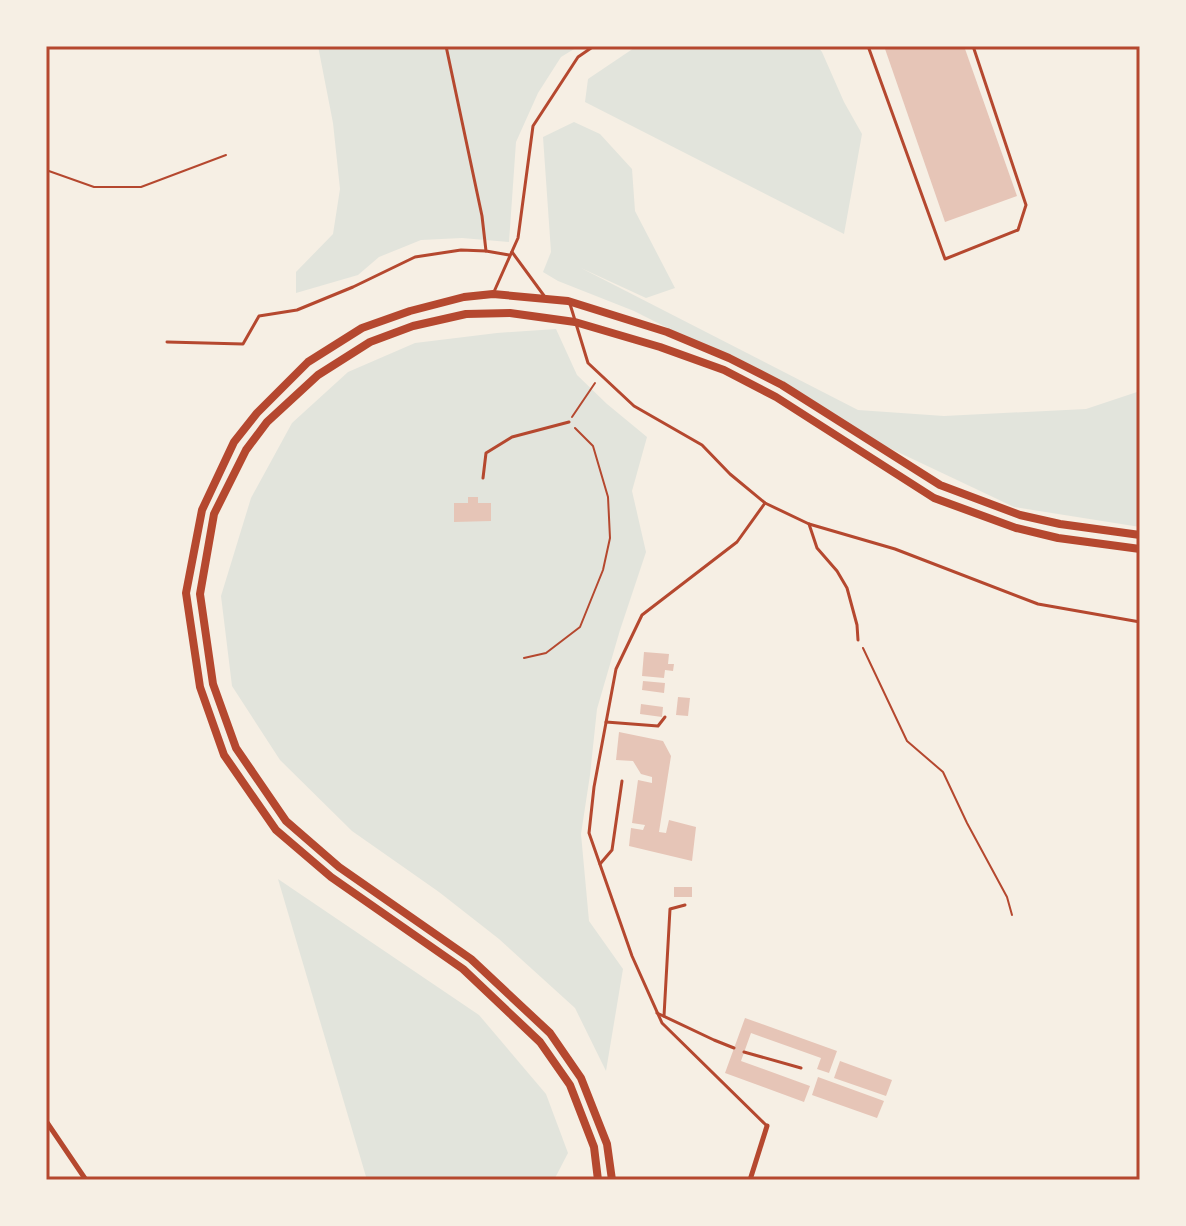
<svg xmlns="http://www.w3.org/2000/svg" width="1186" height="1226" font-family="'Varela Round',sans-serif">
  <rect width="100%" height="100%" fill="#f6efe4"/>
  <g fill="#e2e4dc">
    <path d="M318,46H579L561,57L538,93L516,142L509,242L462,238L421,240L379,257L358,275L296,293V272L333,234L340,189L333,123Z"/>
    <path d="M637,46H817L822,52L844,102L862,134L844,234L585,102L588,79Z"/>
    <path d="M574,122L600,134L632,169L635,211L675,288L646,298L581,268L858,410L944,416L1086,409L1140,391V527L1014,507L864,436L755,372L634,311L558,281L543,272L551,252L543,137Z"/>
    <path d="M556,329L577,375L607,404L647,437L632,491L646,552L620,630L597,709L590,775L581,834L589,921L623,969L606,1071L575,1008L499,939L439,892L352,831L280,760L232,686L221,596L251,498L292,423L348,372L415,343L497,333Z"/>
    <path d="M278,879L479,1015L546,1094L568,1153L554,1180H367Z"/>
  </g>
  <g fill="#e6c5b7">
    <path d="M884,46H964L1017,196L945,222Z"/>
    <path d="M468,497H478V503H491V521L454,522V503H468Z"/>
    <path d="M644,652L669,654L668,664H674L673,671L665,670L664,678L642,676Z"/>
    <path d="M643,681L665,683L664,693L642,690Z"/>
    <path d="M678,697L690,698L688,716L676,715Z"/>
    <path d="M641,704L663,707L662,717L640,714Z"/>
    <path d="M619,732L663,741L671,756L659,832L666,833L669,820L696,827L692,861L629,846L631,828L643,830L645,825L632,823L638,780L652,783V777L641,774L633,761L616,760Z"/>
    <rect x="674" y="887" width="18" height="10"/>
    <path d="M745,1018L837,1051L829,1073L817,1069L821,1058L751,1033L741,1061L810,1086L804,1102L725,1073Z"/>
    <path d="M840,1061L892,1080L886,1096L834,1078Z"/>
    <path d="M818,1077L884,1101L877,1118L812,1095Z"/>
  </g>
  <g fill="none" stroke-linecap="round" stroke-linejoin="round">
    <g stroke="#b5482f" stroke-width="2">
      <path d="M46,170L94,187H141L226,155"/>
      <path d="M572,417L595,383"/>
      <path d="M863,648L907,741L943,772L967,823L1007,897L1012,915"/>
      <path d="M524,658L546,653L580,627L603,570L610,538L608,497L593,446L575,428"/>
    </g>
    <g stroke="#b5482f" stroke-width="3">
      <path d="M446,46L482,216L486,251L509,255"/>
      <path d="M868,46L945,259L1018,230L1026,205L973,46"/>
      <path d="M512,252L545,297"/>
      <path d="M493,294L518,238L533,126L578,57L594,46"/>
      <path d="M570,304L588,363L634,406L702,445L730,474L765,503L737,542L642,615L616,669L594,787L589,833L632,956L662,1023L766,1125"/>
      <path d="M167,342L243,344L259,316L297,310L353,287L415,257L461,250L486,251"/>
      <path d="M483,478L486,453L512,437L569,422"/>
      <path d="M765,503L809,524L895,549L1038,604L1140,622"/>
      <path d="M809,524L817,548L837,571L847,588L857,625L858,640"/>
      <path d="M606,722L658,726L665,717"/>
      <path d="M600,864L612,850L622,781"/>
      <path d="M657,1013L714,1040L734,1048"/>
      <path d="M664,1016L670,909L685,905"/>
      <path d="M744,1052L801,1068"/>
    </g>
    <g stroke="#b5482f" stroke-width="5">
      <path d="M46,1121L86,1180"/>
      <path d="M750,1180L767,1126"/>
    </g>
    <g stroke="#b5482f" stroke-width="8">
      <path d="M598,1180L594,1147L570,1085L540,1042L463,969L331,877L276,830L224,755L200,687L186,593L202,510L234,442L257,413L308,362L362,328L410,311L464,297L493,294L568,301L667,332L729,358L782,385L940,485L1020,515L1060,524L1140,535"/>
      <path d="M612,1180L607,1144L581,1078L550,1033L471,959L339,867L286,821L236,748L213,684L200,594L214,514L246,450L267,422L318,375L370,342L413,326L466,314L510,313L575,322L660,347L724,370L776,397L934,498L1016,528L1058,538L1140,549"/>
    </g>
  </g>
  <rect width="1186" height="1226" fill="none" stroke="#f6efe4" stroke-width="96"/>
  <rect x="48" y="48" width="1090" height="1130" fill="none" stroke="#b5482f" stroke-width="3"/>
</svg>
